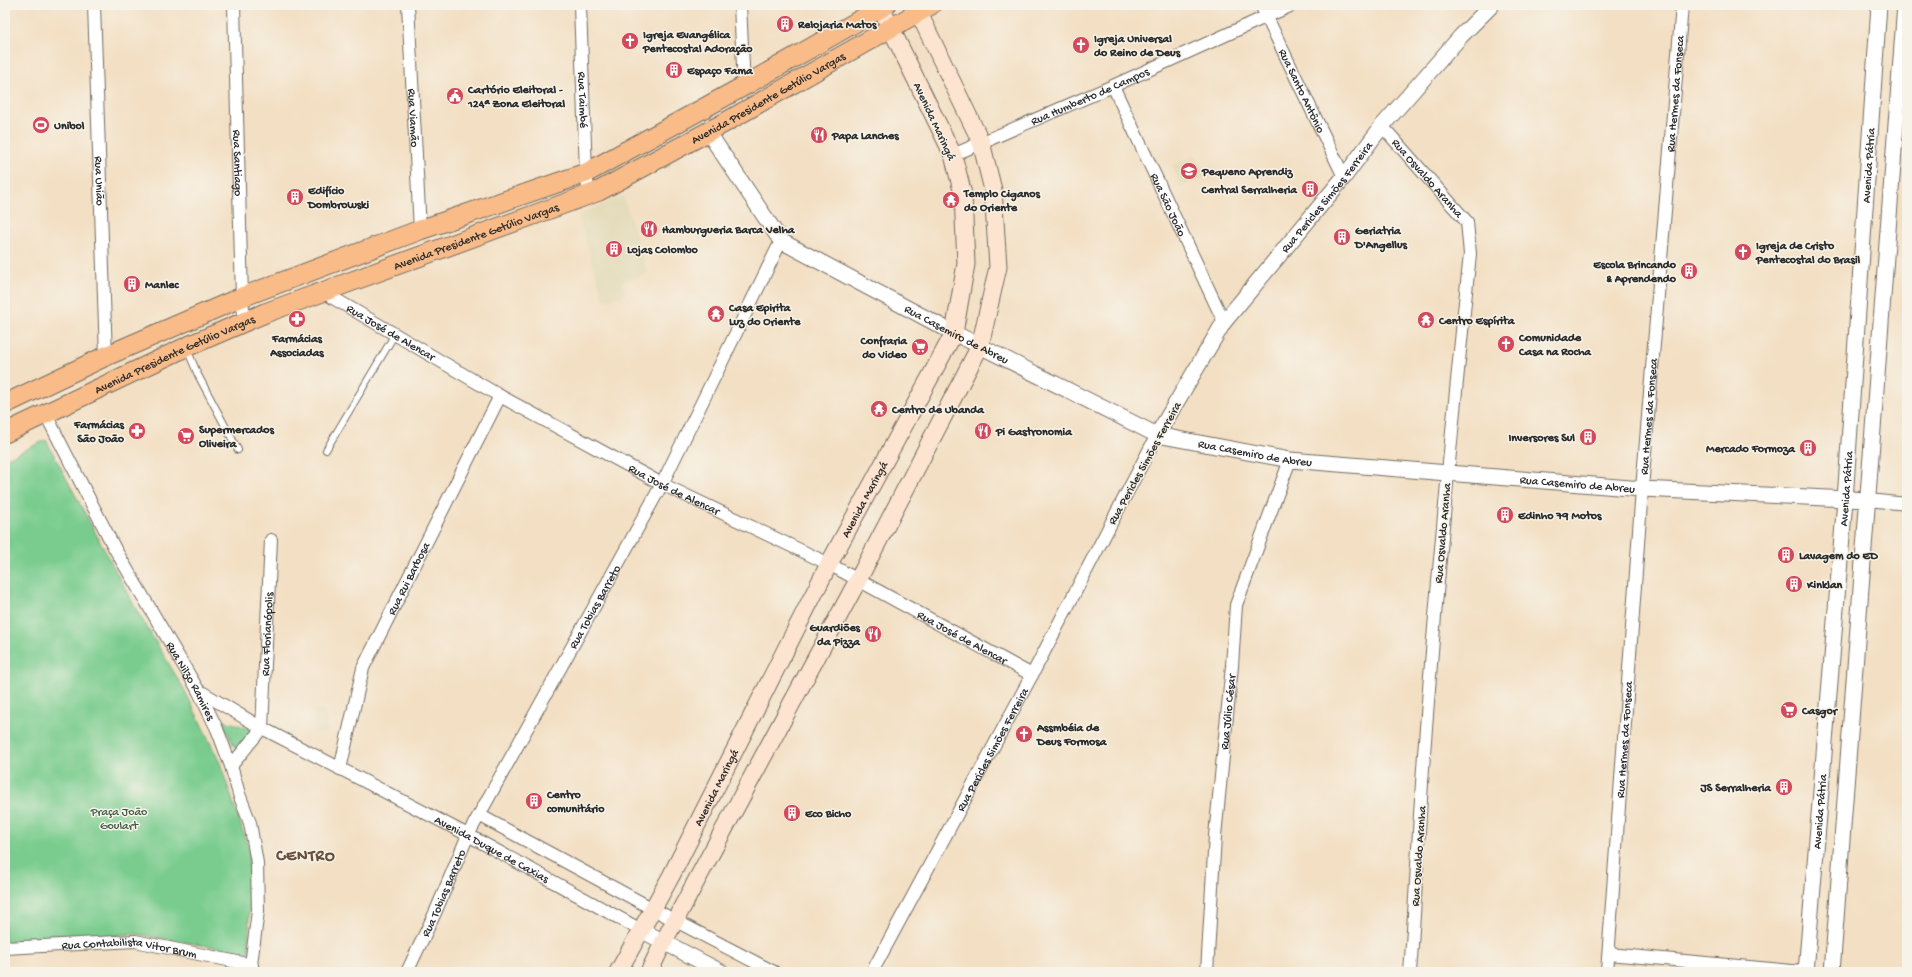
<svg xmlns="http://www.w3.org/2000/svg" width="1912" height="977" font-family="'Gochi Hand',sans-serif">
  <rect width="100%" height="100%" fill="#f7f3e8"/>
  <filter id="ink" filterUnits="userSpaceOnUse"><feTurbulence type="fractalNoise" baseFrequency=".025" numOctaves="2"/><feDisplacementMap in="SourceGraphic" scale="8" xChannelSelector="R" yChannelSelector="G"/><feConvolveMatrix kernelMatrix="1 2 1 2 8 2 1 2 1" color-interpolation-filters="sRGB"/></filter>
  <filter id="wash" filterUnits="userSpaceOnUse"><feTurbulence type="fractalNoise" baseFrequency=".012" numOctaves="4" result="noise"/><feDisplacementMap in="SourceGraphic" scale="16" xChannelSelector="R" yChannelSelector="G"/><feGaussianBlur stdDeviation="0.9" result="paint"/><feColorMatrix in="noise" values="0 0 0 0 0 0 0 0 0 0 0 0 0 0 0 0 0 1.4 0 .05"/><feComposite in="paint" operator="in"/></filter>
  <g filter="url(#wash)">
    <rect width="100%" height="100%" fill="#f3dfc3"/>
    <g fill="#e4dbba">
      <path d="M1196,155L1206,177L1181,187L1172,165Z"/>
      <path d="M623,196L648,273L622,283L626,294L604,301L578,215Z"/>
      <path d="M314,710H325L328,733H313Z"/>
    </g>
    <g fill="#79cc8e" stroke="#527c5c">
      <path d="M46,440L137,611L184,689L220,763L249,850V953L136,934L5,942V459Z"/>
      <path d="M220,719L256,731L237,751Z"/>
    </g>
  </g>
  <g filter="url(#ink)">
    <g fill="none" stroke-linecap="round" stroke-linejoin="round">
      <defs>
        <g id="service">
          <path d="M187,349L198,375L238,450"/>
          <path d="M326,450L395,334"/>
        </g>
        <g id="minor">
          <path id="s1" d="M94,5L106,356"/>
          <path id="s2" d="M234,5L242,297L244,321"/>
          <path id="s3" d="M408,5L420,230"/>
          <path id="s4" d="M580,5L586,173L589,195"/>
          <path d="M740,5L744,86"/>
          <path id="s5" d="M1261,5L1344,177"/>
          <path id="s6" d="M1113,86L1224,322"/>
          <path id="s7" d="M1382,126L1467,222L1470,254C1453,416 1437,578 1425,741C1419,818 1416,895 1410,972"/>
          <path id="s8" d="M953,155L1113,86L1292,5"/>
          <path id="s9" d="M323,292L500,396L662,484L829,564L1032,675"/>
          <path id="s10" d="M45,413L115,549L198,690L217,729L231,766L239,794L250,823L257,863L258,911L250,972"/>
          <path d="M1868,500L1907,504"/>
          <path id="s11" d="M198,690L262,728L468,835L641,930"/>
          <path id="s12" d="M262,728L271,540"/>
          <path d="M231,766L262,728"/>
          <path id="s13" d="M340,769L363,668L500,396"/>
          <path d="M479,815L653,909L774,972"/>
          <path id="s14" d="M5,948L135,941L252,965"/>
          <path d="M1609,954L1803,972"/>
          <path id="s15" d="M407,972L435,913L468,835L662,484L781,241"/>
          <path id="s16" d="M872,972L1032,675L1157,435"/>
          <path id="s17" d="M1207,972L1215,836L1232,666L1236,605L1290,460"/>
          <path id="s18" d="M1607,972L1642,489L1682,5"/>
        </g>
        <g id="tertiary">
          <path id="s19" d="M708,132L781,241L954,333L1157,435L1290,460L1642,489L1868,500"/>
          <path id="s20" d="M1157,435L1224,322L1344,177L1382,126L1461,36L1492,5"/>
          <path d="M641,930L721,972"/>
          <path id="s21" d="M1806,972L1845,500L1879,5"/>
          <path d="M1832,972L1905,5"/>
        </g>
        <g id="secondary">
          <path id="s22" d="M618,972L671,876L829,564L954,333L966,264L963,194L953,155L881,8"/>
          <path d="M649,972L664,941L858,580L980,346L998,267L993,190L981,142L915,5"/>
        </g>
        <g id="primary">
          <path d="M5,404L106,356L242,297L420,230L586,173L744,86L886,5"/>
          <path id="s23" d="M5,433L186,347L265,313L599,191L724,123L931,5"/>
        </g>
      </defs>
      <use href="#service" stroke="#716a60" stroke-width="8"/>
      <use href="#minor" stroke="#716a60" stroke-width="14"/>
      <use href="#tertiary" stroke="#716a60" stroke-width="17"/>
      <use href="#secondary" stroke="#716a60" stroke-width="19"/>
      <use href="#primary" stroke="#716a60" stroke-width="21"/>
      <use href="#service" stroke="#fff" stroke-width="6"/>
      <use href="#minor" stroke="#fff" stroke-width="12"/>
      <use href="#tertiary" stroke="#fff" stroke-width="15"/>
      <use href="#secondary" stroke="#fde4d0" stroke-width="17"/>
      <use href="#primary" stroke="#f9bc89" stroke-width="19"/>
    </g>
  </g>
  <defs>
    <symbol id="building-disc" viewBox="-11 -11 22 22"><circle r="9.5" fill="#d1495b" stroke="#f7f3e8"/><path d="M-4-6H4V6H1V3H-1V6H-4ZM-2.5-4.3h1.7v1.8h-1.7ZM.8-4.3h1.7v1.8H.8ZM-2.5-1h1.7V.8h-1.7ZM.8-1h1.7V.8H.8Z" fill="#fff"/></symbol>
    <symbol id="church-disc" viewBox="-11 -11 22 22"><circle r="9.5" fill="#d1495b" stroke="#f7f3e8"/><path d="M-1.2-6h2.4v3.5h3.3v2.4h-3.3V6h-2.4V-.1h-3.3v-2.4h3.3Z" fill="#fff"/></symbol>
    <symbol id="civic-disc" viewBox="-11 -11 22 22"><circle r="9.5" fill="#d1495b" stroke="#f7f3e8"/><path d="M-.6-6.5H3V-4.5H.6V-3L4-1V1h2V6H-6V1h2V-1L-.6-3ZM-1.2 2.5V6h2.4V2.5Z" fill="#fff"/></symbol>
    <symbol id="stadium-disc" viewBox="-11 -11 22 22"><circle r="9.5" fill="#d1495b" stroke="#f7f3e8"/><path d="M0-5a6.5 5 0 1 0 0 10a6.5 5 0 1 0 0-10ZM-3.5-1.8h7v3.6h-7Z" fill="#fff"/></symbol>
    <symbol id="restaurant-disc" viewBox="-11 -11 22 22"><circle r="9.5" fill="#d1495b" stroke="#f7f3e8"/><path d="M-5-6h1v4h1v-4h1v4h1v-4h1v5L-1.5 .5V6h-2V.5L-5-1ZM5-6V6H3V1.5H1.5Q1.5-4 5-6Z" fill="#fff"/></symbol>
    <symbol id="school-disc" viewBox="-11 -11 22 22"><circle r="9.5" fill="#d1495b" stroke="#f7f3e8"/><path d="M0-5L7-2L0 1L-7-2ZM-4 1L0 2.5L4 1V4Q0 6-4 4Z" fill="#fff"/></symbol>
    <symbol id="temple-disc" viewBox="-11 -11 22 22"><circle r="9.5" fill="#d1495b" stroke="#f7f3e8"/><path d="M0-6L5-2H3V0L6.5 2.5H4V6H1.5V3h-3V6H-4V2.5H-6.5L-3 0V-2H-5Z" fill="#fff"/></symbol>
    <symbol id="pharmacy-disc" viewBox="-11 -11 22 22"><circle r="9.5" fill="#d1495b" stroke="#f7f3e8"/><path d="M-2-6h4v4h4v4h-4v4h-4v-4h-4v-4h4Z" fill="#fff"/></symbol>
    <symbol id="supermarket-disc" viewBox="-11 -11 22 22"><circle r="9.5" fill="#d1495b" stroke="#f7f3e8"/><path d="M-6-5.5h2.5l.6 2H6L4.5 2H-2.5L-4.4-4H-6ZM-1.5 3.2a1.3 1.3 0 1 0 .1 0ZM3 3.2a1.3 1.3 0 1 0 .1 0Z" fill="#fff"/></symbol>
  </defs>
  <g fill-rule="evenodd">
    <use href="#building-disc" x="775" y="14" width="20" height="20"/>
    <use href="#church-disc" x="620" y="31" width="20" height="20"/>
    <use href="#church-disc" x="1071" y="35" width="20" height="20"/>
    <use href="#building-disc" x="664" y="60" width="20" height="20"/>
    <use href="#civic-disc" x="445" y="86" width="20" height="20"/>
    <use href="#stadium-disc" x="31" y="115" width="20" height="20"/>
    <use href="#restaurant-disc" x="809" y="125" width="20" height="20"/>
    <use href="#school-disc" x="1179" y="161" width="20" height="20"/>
    <use href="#building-disc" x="1300" y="179" width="20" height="20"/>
    <use href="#building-disc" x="285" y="187" width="20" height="20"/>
    <use href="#temple-disc" x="941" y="190" width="20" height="20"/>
    <use href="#restaurant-disc" x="639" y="219" width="20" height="20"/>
    <use href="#building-disc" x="1332" y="227" width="20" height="20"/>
    <use href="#building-disc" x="604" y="239" width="20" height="20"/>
    <use href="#church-disc" x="1733" y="242" width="20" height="20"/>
    <use href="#building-disc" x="1679" y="261" width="20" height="20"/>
    <use href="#building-disc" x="122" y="274" width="20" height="20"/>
    <use href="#temple-disc" x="706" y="304" width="20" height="20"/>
    <use href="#pharmacy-disc" x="287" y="309" width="20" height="20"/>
    <use href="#temple-disc" x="1416" y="310" width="20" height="20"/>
    <use href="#church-disc" x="1496" y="334" width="20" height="20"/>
    <use href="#supermarket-disc" x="910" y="337" width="20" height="20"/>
    <use href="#temple-disc" x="869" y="399" width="20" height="20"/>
    <use href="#pharmacy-disc" x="127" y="421" width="20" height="20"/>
    <use href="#restaurant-disc" x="973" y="421" width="20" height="20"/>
    <use href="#supermarket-disc" x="176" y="426" width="20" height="20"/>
    <use href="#building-disc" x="1578" y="427" width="20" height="20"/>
    <use href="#building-disc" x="1798" y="438" width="20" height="20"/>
    <use href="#building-disc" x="1495" y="505" width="20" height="20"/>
    <use href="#building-disc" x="1776" y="545" width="20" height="20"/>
    <use href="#building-disc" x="1784" y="574" width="20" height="20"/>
    <use href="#restaurant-disc" x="863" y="624" width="20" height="20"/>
    <use href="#supermarket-disc" x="1779" y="700" width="20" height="20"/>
    <use href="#church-disc" x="1014" y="724" width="20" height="20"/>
    <use href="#building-disc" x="1774" y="777" width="20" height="20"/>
    <use href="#building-disc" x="524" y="791" width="20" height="20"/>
    <use href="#building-disc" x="782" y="803" width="20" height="20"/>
  </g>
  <g text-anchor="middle" stroke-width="3" stroke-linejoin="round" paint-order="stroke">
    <g font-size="12" font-weight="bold" fill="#2b2b2b" stroke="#f7f3e8" text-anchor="start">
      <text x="798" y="28">Relojaria Matos</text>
      <text x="643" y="38">Igreja Evangélica<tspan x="643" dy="14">Pentecostal Adoração</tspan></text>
      <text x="1094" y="42">Igreja Universal<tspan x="1094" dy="14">do Reino de Deus</tspan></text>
      <text x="687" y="74">Espaço Fama</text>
      <text x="468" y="93">Cartório Eleitoral -<tspan x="468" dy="14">124ª Zona Eleitoral</tspan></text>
      <text x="54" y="129">Unibol</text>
      <text x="832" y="139">Papa Lanches</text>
      <text x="1202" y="175">Pequeno Aprendiz</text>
      <text x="1297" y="193" text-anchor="end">Central Serralheria</text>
      <text x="308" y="194">Edifício<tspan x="308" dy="14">Dombrowski</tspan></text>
      <text x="964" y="197">Templo Ciganos<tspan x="964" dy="14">do Oriente</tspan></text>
      <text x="662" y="233">Hamburgueria Barca Velha</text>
      <text x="1355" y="234">Geriatria<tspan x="1355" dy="14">D'Angellus</tspan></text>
      <text x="1756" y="249">Igreja de Cristo<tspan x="1756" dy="14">Pentecostal do Brasil</tspan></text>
      <text x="627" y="253">Lojas Colombo</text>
      <text x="1676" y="268" text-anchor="end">Escola Brincando<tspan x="1676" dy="14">&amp; Aprendendo</tspan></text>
      <text x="145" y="288">Manlec</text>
      <text x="729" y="311">Casa Epirita<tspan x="729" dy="14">Luz do Oriente</tspan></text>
      <text x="1439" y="324">Centro Espírita</text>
      <text x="1519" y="341">Comunidade<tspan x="1519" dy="14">Casa na Rocha</tspan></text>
      <text x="297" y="342" text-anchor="middle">Farmácias<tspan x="297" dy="14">Associadas</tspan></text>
      <text x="907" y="344" text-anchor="end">Confraria<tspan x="907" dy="14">do Video</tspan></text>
      <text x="892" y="413">Centro de Ubanda</text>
      <text x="124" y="428" text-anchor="end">Farmácias<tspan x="124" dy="14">São João</tspan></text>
      <text x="199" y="433">Supermercados<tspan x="199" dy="14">Oliveira</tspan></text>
      <text x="996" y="435">Pi Gastronomia</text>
      <text x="1575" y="441" text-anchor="end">Inversores Sul</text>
      <text x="1795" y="452" text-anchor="end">Mercado Formoza</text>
      <text x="1518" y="519">Edinho 79 Motos</text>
      <text x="1799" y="559">Lavagem do ED</text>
      <text x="1807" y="588">Kinklan</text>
      <text x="860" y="631" text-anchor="end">Guardiões<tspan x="860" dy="14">da Pizza</tspan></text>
      <text x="1802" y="714">Casgor</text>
      <text x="1037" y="731">Assmbéia de<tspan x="1037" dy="14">Deus Formosa</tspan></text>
      <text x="1771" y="791" text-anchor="end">JS Serralheria</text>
      <text x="547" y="798">Centro<tspan x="547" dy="14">comunitário</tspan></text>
      <text x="805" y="817">Eco Bicho</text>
    </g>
    <g font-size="12" fill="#2b2b2b" stroke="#f7f3e8">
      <text dy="4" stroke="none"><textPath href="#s5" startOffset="95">Rua Santo Antônio</textPath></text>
      <text dy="4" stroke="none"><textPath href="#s18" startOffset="881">Rua Hermes da Fonseca</textPath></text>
      <text dy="4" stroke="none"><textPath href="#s8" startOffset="149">Rua Humberto de Campos</textPath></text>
      <text dy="4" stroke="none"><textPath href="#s23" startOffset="835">Avenida Presidente Getúlio Vargas</textPath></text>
      <text dy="4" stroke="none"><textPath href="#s4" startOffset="95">Rua Taimbé</textPath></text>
      <text dy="4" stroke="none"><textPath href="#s3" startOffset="113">Rua Viamão</textPath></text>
      <text transform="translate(935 121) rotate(65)" y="4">Avenida Maringá</text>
      <text dy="4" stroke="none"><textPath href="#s2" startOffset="158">Rua Santiago</textPath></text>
      <text dy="4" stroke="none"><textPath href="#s21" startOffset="809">Avenida Pátria</textPath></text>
      <text dy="4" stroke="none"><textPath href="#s7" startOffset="69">Rua Osvaldo Aranha</textPath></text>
      <text dy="4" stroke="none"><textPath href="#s1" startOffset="176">Rua União</textPath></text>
      <text dy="4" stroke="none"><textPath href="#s20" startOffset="293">Rua Pericles Simões Ferreira</textPath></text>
      <text dy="4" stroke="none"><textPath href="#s6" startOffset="131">Rua São João</textPath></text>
      <text dy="4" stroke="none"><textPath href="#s23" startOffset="511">Avenida Presidente Getúlio Vargas</textPath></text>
      <text dy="4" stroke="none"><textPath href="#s9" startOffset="79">Rua José de Alencar</textPath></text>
      <text dy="4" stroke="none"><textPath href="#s19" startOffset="330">Rua Casemiro de Abreu</textPath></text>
      <text dy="4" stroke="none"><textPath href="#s23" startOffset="187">Avenida Presidente Getúlio Vargas</textPath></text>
      <text dy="4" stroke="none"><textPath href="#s18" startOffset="557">Rua Hermes da Fonseca</textPath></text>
      <text dy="4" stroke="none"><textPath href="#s19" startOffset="654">Rua Casemiro de Abreu</textPath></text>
      <text transform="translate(1144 463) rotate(-61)" y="4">Rua Pericles Simões Ferreira</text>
      <text dy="4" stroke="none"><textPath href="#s19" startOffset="978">Rua Casemiro de Abreu</textPath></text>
      <text dy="4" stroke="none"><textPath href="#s9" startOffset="403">Rua José de Alencar</textPath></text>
      <text dy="4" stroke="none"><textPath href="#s21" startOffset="485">Avenida Pátria</textPath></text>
      <text dy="4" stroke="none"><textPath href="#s22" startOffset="533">Avenida Maringá</textPath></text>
      <text transform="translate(1442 533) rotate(-85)" y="4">Rua Osvaldo Aranha</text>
      <text dy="4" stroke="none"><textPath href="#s13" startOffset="204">Rua Rui Barbosa</textPath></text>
      <text dy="4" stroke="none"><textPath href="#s15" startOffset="411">Rua Tobias Barreto</textPath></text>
      <text dy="4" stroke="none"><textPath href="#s12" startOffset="94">Rua Florianópolis</textPath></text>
      <text dy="4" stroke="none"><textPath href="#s9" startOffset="727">Rua José de Alencar</textPath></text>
      <text dy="4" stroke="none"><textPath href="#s10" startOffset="305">Rua Nilzo Ramires</textPath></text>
      <text dy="4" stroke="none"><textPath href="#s17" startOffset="261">Rua Júlio César</textPath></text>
      <text dy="4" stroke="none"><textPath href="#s18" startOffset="233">Rua Hermes da Fonseca</textPath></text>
      <text dy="4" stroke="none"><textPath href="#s16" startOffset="253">Rua Pericles Simões Ferreira</textPath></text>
      <text dy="4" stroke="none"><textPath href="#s22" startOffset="209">Avenida Maringá</textPath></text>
      <text dy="4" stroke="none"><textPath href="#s21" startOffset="161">Avenida Pátria</textPath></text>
      <text dy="4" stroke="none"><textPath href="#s11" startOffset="334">Avenida Duque de Caxias</textPath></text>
      <text transform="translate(1418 856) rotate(-86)" y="4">Rua Osvaldo Aranha</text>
      <text dy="4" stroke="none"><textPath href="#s15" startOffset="87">Rua Tobias Barreto</textPath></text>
      <text dy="4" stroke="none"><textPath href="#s14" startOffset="125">Rua Contabilista Vitor Brum</textPath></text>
    </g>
    <g font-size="12" fill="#425b49" stroke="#f7f3e8">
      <text x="119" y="815">Praça João<tspan x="119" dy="14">Goulart</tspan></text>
    </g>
    <g font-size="16" font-weight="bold" letter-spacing="1" fill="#68503f" stroke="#f7f3e8">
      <text x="306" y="860">CENTRO</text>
    </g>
  </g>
  <rect width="1912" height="977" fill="none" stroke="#f7f3e8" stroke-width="20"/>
</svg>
